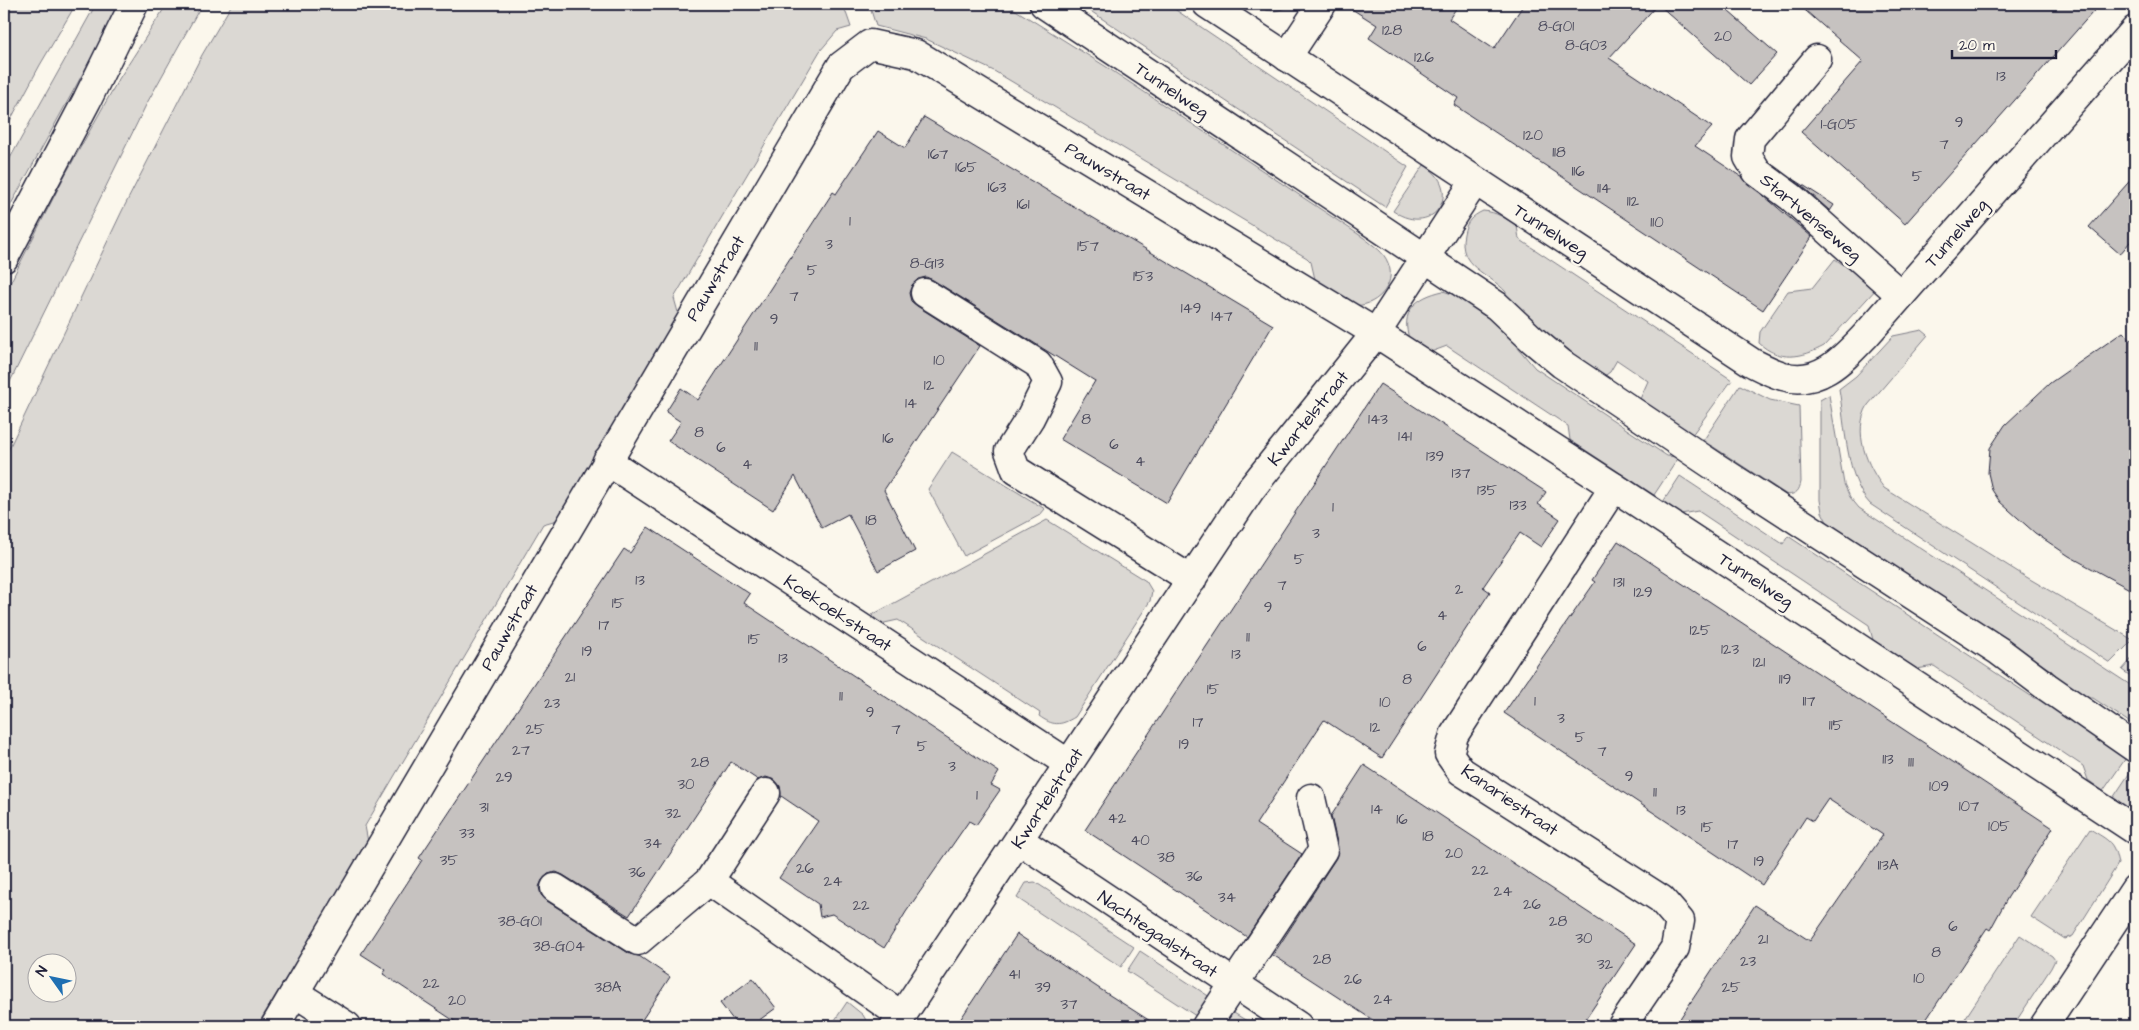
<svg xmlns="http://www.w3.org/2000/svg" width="2139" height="1030" font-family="'Architects Daughter',sans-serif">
  <rect width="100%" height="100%" fill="#fbf7ec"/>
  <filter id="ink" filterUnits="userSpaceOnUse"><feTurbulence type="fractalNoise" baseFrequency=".02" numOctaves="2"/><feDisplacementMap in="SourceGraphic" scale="10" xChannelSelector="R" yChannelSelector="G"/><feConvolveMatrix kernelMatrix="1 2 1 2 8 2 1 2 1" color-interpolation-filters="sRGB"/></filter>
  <g filter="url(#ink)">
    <g fill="#dbd8d3" stroke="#7e7d87" fill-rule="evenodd">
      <path d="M4,4H76L40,65L4,132Z"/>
      <path d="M96,4H121L4,217V169Z"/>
      <path d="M167,4H202L147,103L4,394V295L65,175L117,82Z"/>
      <path d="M232,4H843L851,27L837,31L820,51L674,298L679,316L557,520L543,524L365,826L368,842L257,1026H4V459L122,211L202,55ZM38,962H68V992H38Z"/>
      <path d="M869,4H1006L1105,66L1364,238C1374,246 1384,252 1388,263C1398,285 1374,309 1352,305C1341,304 1328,294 1317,288L1311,262L1307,258L994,71L926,39L876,26Z"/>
      <path d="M1080,4H1167L1408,167L1385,207Z"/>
      <path d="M1253,4H1291C1277,14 1266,12 1253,4Z"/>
      <path d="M1424,165C1464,188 1436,239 1393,211Z"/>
      <path d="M1483,211C1497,212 1505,218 1517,226L1519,239L1732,380L1689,439L1684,429L1640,399L1648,381L1617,360L1610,372L1603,377L1561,347L1541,327L1529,325L1506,301V292C1488,272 1457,267 1464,234C1466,222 1472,216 1483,211Z"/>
      <path d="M1835,259L1877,288L1824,346C1802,358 1779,362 1759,343L1760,332L1788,291L1812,288Z"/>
      <path d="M1443,291L1458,296L1483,315L1493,316L1519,340L1518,348L1535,368L1667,456L1679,457L1654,495L1570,440L1568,426L1447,346L1428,353L1410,341C1399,311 1416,297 1443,291Z"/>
      <path d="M1922,330L1928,335L1868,405C1852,432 1867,466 1884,488L2023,575L2133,640L2110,663L1870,504C1846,479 1845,423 1839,389L1856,376L1893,336Z"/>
      <path d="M1740,385L1770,400L1799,406L1801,482C1799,491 1797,494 1787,495L1712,446L1703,450L1699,447Z"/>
      <path d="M1829,395L1844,484L1850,497L1859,508L2135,688V726L2093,698L2084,699L2056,681L2052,671L1828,524L1822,512L1820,500V400Z"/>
      <path d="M952,452L1045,509L1040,515L964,556L928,489Z"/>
      <path d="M1680,476L1783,544L1788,536L2034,698H2045L2074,717L2076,725L2126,758L2103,791L2088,780L2083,766L1934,666L1917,669L1873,640L1869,625L1698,511L1681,514L1663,502Z"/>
      <path d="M1047,520L1146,581L1152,591L1150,601L1075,717C1060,726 1053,726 1039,716L1040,713L898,620L880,624L872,615Z"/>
      <path d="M2135,655V679L2122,670Z"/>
      <path d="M2135,765V813L2113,798Z"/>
      <path d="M2090,829C2109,841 2114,841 2118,864L2073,936L2065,939L2031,917Z"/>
      <path d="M1035,882L1134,947L1121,967L1017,898L1026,883Z"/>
      <path d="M2020,935L2052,956L2055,960L2051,968L2013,1026H1960Z"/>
      <path d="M1140,951L1216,1001L1202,1020L1127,971Z"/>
      <path d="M847,1002L863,1015L867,1022L865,1026H831Z"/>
      <path d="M1229,1010L1255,1026H1218Z"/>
    </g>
    <g fill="#c6c2c0" stroke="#22223b">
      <path d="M1344,4H1459L1449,19L1494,49L1524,4H1720L1777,54L1749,85L1658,4L1609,58L1712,127L1695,146L1743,178L1812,237L1763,310L1454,105L1458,98L1369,38L1377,25Z"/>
      <path d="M1798,4H2100L1905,224L1801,132L1863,61Z"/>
      <path d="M924,117L1273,325L1167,503L1060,439L1095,381L933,280L926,277L918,279L912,285L909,293L911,301L917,306L980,346L884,490L915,551L878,571L848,514L822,528L795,476L773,510L668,441L681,422L666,412L681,388L698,400L833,192L836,194L878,131L905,148Z"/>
      <path d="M2135,175V236L2120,254L2089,227Z"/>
      <path d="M1792,178L1834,205L1830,211L1801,185Z"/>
      <path d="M2123,332L2135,343V592L2069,556L2035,533L2000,502L1992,490L1988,473L1990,448L2005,425L2050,383Z"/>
      <path d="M1380,384L1546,492L1538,504L1560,519L1541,547L1520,533L1483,587L1490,592L1382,758L1324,720L1256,824L1302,854L1247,937L1085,830Z"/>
      <path d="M648,527L750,594L744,603L999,772L991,785L1000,790L976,825L969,821L906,912L884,948L832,914L820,917L818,904L779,878L818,821L781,796L780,786L775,780L766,777L758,780L731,762L629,916L563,875L556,872L548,874L542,880L539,887L541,895L547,901L630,954L639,956L670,977L638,1026H462L383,974L386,970L361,954L422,860L419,858L624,549L630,553Z"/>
      <path d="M1618,541L2053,828L2008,897L1990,930L1987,928L1922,1026H1675L1755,905L1810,941L1883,835L1828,799L1813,821L1806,817L1762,885L1504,713L1595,582L1592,580Z"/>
      <path d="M1364,765L1636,944L1581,1026H1382L1273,955L1336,858L1338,847L1331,816Z"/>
      <path d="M1017,934L1100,989L1158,1026H956Z"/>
      <path d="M753,978L776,1008L751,1026H738L720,1003Z"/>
    </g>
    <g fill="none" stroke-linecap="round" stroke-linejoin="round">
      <defs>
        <g id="minor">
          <path d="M1044,4L1497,306L1533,340L1562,364L1717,468L1999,651L2047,687L2135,748"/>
          <path d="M1207,4L1751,362C1761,367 1772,373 1783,376C1819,387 1844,358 1866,335L2135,30"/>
          <path d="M1287,57L1322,4"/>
          <path d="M1817,59L1750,139L1748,157L1757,172L1791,197L1901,295"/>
          <path d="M925,293L1038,364L1048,382L1030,418L1009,451L1016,470L1192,580"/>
          <path d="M607,461L1069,764"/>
          <path d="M1614,487L1454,735L1449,754L1461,771L1661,899L1680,921L1675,948L1622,1026"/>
          <path d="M1019,840L1298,1026"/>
          <path d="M709,881L902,1016"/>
          <path d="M555,888L638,941L709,881L766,793"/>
          <path d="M295,993L347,1026"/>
          <path d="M275,1026L841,66L870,44L916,54L1376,333L1614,487L2135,830"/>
          <path d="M895,1026L1251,489L1376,333L1475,181"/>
          <path d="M1206,1026L1323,850L1311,798"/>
          <path d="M2044,1026L2135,889"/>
        </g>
        <path id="major" d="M4,258L87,100L134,4"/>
      </defs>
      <use href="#minor" stroke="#22223b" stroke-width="31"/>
      <use href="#major" stroke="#22223b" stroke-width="31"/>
      <use href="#minor" stroke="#fbf7ec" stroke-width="28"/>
      <use href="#major" stroke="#fbf7ec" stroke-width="28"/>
    </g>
  </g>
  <g text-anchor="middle" stroke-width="5" stroke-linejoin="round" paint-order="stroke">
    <g font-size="15" fill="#4b4a5c">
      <text x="1556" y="31">8-G01</text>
      <text x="1392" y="35">128</text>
      <text x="1723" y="41">20</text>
      <text x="1586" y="50">8-G03</text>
      <text x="1424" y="62">126</text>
      <text x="2001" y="81">13</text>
      <text x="1959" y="127">9</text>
      <text x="1839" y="129">1-G05</text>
      <text x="1533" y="140">120</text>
      <text x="1944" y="149">7</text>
      <text x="1559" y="157">118</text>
      <text x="938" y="159">167</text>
      <text x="966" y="172">165</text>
      <text x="1578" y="176">116</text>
      <text x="1917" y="181">5</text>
      <text x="997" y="192">163</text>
      <text x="1604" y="193">114</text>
      <text x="1633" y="206">112</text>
      <text x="1023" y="209">161</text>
      <text x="850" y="226">1</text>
      <text x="1657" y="227">110</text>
      <text x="829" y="249">3</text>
      <text x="1088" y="251">157</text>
      <text x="927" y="268">8-G13</text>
      <text x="812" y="275">5</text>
      <text x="1143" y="281">153</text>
      <text x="794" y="301">7</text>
      <text x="1191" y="313">149</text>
      <text x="1222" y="321">147</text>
      <text x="774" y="324">9</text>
      <text x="756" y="351">11</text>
      <text x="939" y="365">10</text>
      <text x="929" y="390">12</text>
      <text x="911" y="408">14</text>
      <text x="1086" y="424">8</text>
      <text x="1378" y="424">143</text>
      <text x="699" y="437">8</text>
      <text x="1405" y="441">141</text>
      <text x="888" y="443">16</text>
      <text x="1114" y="449">6</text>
      <text x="721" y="452">6</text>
      <text x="1435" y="461">139</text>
      <text x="1140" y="466">4</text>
      <text x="747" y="469">4</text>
      <text x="1461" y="478">137</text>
      <text x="1487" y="495">135</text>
      <text x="1518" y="510">133</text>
      <text x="1333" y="512">1</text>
      <text x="871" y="525">18</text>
      <text x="1316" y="538">3</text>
      <text x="1299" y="564">5</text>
      <text x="640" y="585">13</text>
      <text x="1619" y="587">131</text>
      <text x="1282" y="590">7</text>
      <text x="1459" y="594">2</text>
      <text x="1643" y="597">129</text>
      <text x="618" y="608">15</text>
      <text x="1268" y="612">9</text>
      <text x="1442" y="620">4</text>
      <text x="604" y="630">17</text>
      <text x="1700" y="635">125</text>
      <text x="1248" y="642">11</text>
      <text x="754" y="644">15</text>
      <text x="1422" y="651">6</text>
      <text x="1730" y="654">123</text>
      <text x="587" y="656">19</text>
      <text x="1236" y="659">13</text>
      <text x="783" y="663">13</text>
      <text x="1759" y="667">121</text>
      <text x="570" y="682">21</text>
      <text x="1407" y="684">8</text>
      <text x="1785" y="684">119</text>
      <text x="1213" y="694">15</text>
      <text x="841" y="701">11</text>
      <text x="1535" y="706">1</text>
      <text x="1809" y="706">117</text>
      <text x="1385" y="707">10</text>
      <text x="552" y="708">23</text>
      <text x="870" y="717">9</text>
      <text x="1561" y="723">3</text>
      <text x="1198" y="727">17</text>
      <text x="1836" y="730">115</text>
      <text x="1375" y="732">12</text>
      <text x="535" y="734">25</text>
      <text x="896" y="734">7</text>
      <text x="1580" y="742">5</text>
      <text x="1184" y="749">19</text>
      <text x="922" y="751">5</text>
      <text x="521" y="755">27</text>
      <text x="1602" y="756">7</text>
      <text x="1888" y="764">113</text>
      <text x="700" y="767">28</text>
      <text x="1911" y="767">111</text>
      <text x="952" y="771">3</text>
      <text x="1629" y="781">9</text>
      <text x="504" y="782">29</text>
      <text x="686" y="789">30</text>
      <text x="1939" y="791">109</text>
      <text x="1655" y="797">11</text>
      <text x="977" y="800">1</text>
      <text x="1969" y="811">107</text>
      <text x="484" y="812">31</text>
      <text x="1377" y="814">14</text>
      <text x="1681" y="815">13</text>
      <text x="673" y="818">32</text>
      <text x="1117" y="823">42</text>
      <text x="1402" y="824">16</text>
      <text x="1999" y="831">105</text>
      <text x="1707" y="832">15</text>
      <text x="467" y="838">33</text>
      <text x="1428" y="841">18</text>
      <text x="1140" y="845">40</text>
      <text x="653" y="848">34</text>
      <text x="1733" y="849">17</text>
      <text x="1454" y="858">20</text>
      <text x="1166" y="862">38</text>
      <text x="449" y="865">35</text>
      <text x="1759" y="866">19</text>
      <text x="1888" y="870">113A</text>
      <text x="805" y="873">26</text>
      <text x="1480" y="875">22</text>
      <text x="637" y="877">36</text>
      <text x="1194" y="881">36</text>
      <text x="833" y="886">24</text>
      <text x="1503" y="896">24</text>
      <text x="1227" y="902">34</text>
      <text x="1532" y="909">26</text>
      <text x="861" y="910">22</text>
      <text x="520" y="926">38-G01</text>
      <text x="1558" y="926">28</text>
      <text x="1953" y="931">6</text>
      <text x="1584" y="943">30</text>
      <text x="1763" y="944">21</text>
      <text x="559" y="951">38-G04</text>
      <text x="1936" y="957">8</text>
      <text x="1322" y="964">28</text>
      <text x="1748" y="966">23</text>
      <text x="1605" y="969">32</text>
      <text x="1014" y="979">41</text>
      <text x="1919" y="983">10</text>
      <text x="1353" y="984">26</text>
      <text x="431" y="988">22</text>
      <text x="608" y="992">38A</text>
      <text x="1043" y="992">39</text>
      <text x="1731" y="992">25</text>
      <text x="1383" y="1004">24</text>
      <text x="457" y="1005">20</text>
      <text x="1069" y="1009">37</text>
    </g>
    <g font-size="18" fill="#22223b" stroke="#fbf7ec">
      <text transform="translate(1172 90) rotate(34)" y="6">Tunnelweg</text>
      <text transform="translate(1108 171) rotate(31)" y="6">Pauwstraat</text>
      <text transform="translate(1811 217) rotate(40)" y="6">Startvenseweg</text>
      <text transform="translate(1551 231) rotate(33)" y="6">Tunnelweg</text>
      <text transform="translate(1956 233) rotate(-49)" y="6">Tunnelweg</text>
      <text transform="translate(715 278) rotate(-59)" y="6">Pauwstraat</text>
      <text transform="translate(1308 418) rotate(-51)" y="6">Kwartelstraat</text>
      <text transform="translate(1756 580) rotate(33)" y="6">Tunnelweg</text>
      <text transform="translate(838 613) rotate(33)" y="6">Koekoekstraat</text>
      <text transform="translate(509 627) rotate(-60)" y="6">Pauwstraat</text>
      <text transform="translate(1047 798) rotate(-57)" y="6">Kwartelstraat</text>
      <text transform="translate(1510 800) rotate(34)" y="6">Kanariestraat</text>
      <text transform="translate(1158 934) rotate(34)" y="6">Nachtegaalstraat</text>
    </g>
  </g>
  <rect width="2139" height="1030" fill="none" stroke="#fbf7ec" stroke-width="20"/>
  <rect x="10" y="10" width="2119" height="1010" fill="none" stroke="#22223b" stroke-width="2" filter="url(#ink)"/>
  <g transform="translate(52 978) rotate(303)"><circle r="24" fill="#fbf7ec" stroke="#a4a2a5"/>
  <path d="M0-4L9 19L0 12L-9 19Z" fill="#1f6fb2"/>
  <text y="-8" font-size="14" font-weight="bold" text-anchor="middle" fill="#22223b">N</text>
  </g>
  <path d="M1952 50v8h104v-8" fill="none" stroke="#22223b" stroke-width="2.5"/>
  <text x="1959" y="50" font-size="15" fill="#22223b" stroke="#fbf7ec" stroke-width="4" paint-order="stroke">20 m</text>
</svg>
